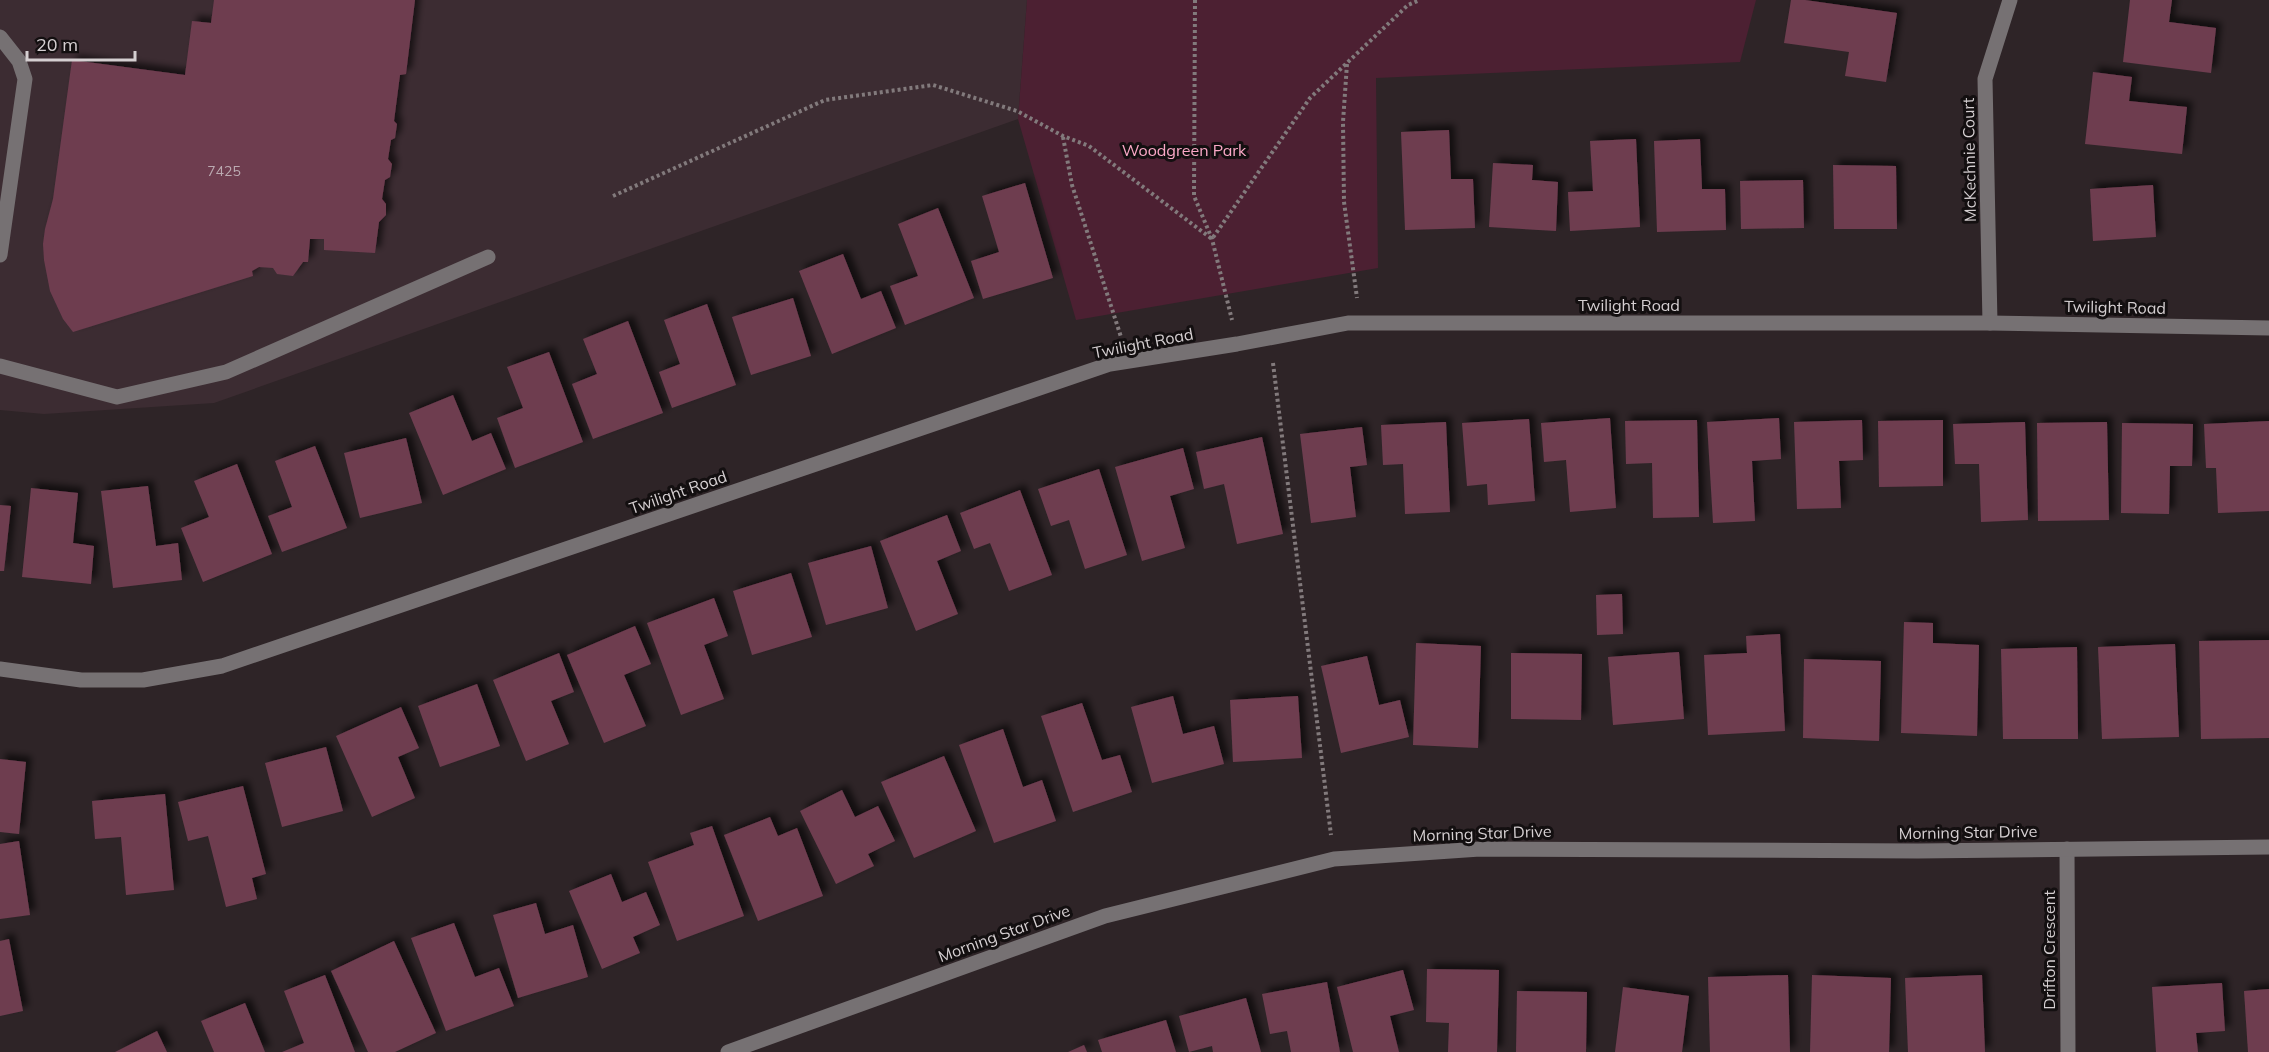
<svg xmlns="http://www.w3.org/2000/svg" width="2269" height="1052" font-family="Mulish,sans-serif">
  <defs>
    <filter id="shadow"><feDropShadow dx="5.5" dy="-5.5" stdDeviation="3" flood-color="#0009"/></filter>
  </defs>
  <rect width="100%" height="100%" fill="#2e2427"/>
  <path fill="#3c2c32" d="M0,0H1027L1018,119L214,403L44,414L0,410Z"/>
  <path fill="#4c2032" d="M1027,0H1756L1740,62L1376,78L1378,268L1076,320L1018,119Z"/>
  <g fill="#6e3d50" filter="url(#shadow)">
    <path d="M214,0H415L406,74L400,75L394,121L397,124L395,138L391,140L388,159L392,164L390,177L385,180L382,199L386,204V215L379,222L375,253L324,250V239H310L308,262H303L293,276L277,274L273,268L259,267L252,271L253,276L73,332L63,319L50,291L44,260L43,244L45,229L53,199L72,60L185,75L192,21L211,23Z"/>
    <path d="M1791,0H1805L1897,13L1886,82L1845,76L1849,52L1784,43Z"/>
    <path d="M2130,0H2172L2169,22L2216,28L2211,73L2123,62Z"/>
    <path d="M2093,72L2132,77L2129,101L2187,107L2182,154L2085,144Z"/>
    <path d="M1449,130L1451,179H1473L1475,228L1405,230L1401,132Z"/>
    <path d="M1636,139L1640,227L1570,231L1568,192L1593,191L1590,141Z"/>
    <path d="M1700,139L1702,189H1725L1726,230L1657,232L1654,141Z"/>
    <path d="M1493,163L1533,165L1532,180L1558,182L1556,231L1489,227Z"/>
    <path d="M1833,165L1896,166L1897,229H1834Z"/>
    <path d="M1803,180L1804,228L1741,229L1740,181Z"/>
    <path d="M1025,183L1053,278L983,299L971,261L999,252L982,196Z"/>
    <path d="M2153,185L2156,237L2093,241L2090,189Z"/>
    <path d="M938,208L974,298L905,325L890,286L918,276L898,224Z"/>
    <path d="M843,254L861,299L881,291L896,328L832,354L799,271Z"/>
    <path d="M793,298L811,356L751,375L732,317Z"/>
    <path d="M707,304L736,385L672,408L659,372L680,364L664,320Z"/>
    <path d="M628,321L663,413L593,439L572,384L597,374L583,339Z"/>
    <path d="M549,352L583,442L515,468L497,418L523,408L507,367Z"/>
    <path d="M453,395L472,441L491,433L506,469L443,495L409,413Z"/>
    <path d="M1610,418L1616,508L1570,512L1566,460L1544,462L1541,423Z"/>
    <path d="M1779,418L1781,459L1752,461L1755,521L1713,523L1707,422Z"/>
    <path d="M1529,419L1535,501L1488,505L1487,484L1467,486L1462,423Z"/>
    <path d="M1697,420L1699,517L1653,518L1652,463L1626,464L1625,421Z"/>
    <path d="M1862,420L1863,460L1839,461L1841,508L1797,509L1794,422Z"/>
    <path d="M1943,420V486L1879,487L1878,421Z"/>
    <path d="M2269,421V511L2218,513L2216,468H2206L2204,424Z"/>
    <path d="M1446,422L1450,512L1405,514L1403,464L1383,465L1381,425Z"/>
    <path d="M2025,422L2028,520L1981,522L1979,464H1955L1953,424Z"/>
    <path d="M2107,422L2109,520L2038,521L2037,423Z"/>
    <path d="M2122,423L2193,424L2192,466H2170L2169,514L2121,513Z"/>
    <path d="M1362,427L1367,465L1350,467L1356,517L1311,523L1300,434Z"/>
    <path d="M1262,437L1283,534L1237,544L1224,484L1204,489L1196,452Z"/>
    <path d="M406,438L422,503L360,518L344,453Z"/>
    <path d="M315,446L347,528L282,552L268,516L292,507L275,461Z"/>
    <path d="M1183,448L1194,489L1170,496L1185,548L1142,561L1115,467Z"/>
    <path d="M237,464L272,554L203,582L181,528L209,517L194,481Z"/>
    <path d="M1099,469L1127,555L1085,569L1069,520L1051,526L1038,489Z"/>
    <path d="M148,486L156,546L178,543L182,580L113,588L101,491Z"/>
    <path d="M31,488L78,493L73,543L94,546L91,584L22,577Z"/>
    <path d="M1020,490L1052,575L1009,591L990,543L974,549L960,513Z"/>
    <path d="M0,505L11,506L4,571H0Z"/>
    <path d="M947,515L961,551L937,561L958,614L916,631L880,541Z"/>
    <path d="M871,546L888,608L826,625L808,563Z"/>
    <path d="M791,573L812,637L752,655L733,591Z"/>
    <path d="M1622,594L1623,634L1597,635L1596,595Z"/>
    <path d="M714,598L728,636L704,645L724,699L681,715L647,623Z"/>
    <path d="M1904,622L1933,623V643L1979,645L1977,736L1901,733Z"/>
    <path d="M635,626L651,664L624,675L646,726L604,743L567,655Z"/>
    <path d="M1780,634L1785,731L1708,735L1704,655L1747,653L1746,636Z"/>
    <path d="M2269,640V738L2201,739L2199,641Z"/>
    <path d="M1416,643L1481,646L1478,748L1413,745Z"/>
    <path d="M2175,644L2179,737L2102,739L2098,647Z"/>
    <path d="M2077,647L2078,739H2003L2001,649Z"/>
    <path d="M1679,652L1684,719L1613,725L1608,657Z"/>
    <path d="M559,653L574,692L551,701L569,744L526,761L493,680Z"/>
    <path d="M1511,653L1582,654L1581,720L1511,719Z"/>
    <path d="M1367,656L1379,705L1400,700L1409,737L1341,753L1321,666Z"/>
    <path d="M1804,659L1881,661L1879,741L1803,738Z"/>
    <path d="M477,684L500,746L440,767L418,706Z"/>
    <path d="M1173,696L1183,734L1214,726L1224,764L1152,783L1131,707Z"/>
    <path d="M1298,696L1302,758L1233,762L1230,700Z"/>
    <path d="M1082,703L1102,760L1120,755L1132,792L1073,812L1041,716Z"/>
    <path d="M401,707L419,748L398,757L415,798L372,817L336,736Z"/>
    <path d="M1003,729L1023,787L1042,780L1056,821L994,843L959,745Z"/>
    <path d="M326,747L343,811L282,827L265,763Z"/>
    <path d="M944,756L976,831L914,858L881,782Z"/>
    <path d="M0,759L26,762L19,834L0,832Z"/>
    <path d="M243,786L266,874L252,878L257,899L226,907L208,836L188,841L178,802Z"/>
    <path d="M842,790L855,817L878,806L895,841L868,854L874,866L836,884L800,811Z"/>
    <path d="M165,794L174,890L126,895L121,837L95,839L92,801Z"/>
    <path d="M770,817L778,836L797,828L823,896L758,921L724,835Z"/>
    <path d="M712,826L744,916L677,941L648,862L694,845L690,833Z"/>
    <path d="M19,841L30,915L0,919V844Z"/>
    <path d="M611,874L622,902L646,892L660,925L633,937L640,953L602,969L569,891Z"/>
    <path d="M536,903L545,934L573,925L588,977L518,998L493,915Z"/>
    <path d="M454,923L475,977L499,968L514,1006L446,1031L411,938Z"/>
    <path d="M9,939L23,1011L0,1016V941Z"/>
    <path d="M394,941L436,1033L395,1052H368L331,971Z"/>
    <path d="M1427,969L1499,970L1497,1052H1448L1449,1023L1426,1022Z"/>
    <path d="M1403,970L1414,1010L1390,1016L1399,1052H1353L1337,987Z"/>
    <path d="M325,975L355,1052H282L304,1043L284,991Z"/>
    <path d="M1788,975L1790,1052H1710L1708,977Z"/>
    <path d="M1812,975L1891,978L1889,1052H1810Z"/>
    <path d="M1982,975L1985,1052H1908L1905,978Z"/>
    <path d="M1327,982L1340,1052H1291L1287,1031L1270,1034L1262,994Z"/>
    <path d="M2222,983L2225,1031L2196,1033L2198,1052H2156L2152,987Z"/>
    <path d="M1623,987L1689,996L1682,1052H1615Z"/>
    <path d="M2269,989V1052H2248L2244,991Z"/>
    <path d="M1517,991L1587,992L1586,1052H1516Z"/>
    <path d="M1246,998L1261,1052H1213L1212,1046L1189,1052L1179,1016Z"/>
    <path d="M245,1003L265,1052H214L201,1021Z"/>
    <path d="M1166,1020L1176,1052H1102L1098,1040Z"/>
    <path d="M157,1031L167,1052H115Z"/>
    <path d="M1084,1045L1087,1052H1068Z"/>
  </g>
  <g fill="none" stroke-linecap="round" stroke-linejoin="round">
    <g stroke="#827a7c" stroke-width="4" stroke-dasharray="3 3" stroke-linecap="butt">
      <path d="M1195,0L1194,196L1212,239L1232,320"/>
      <path d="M1347,64L1343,122L1344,202L1357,298"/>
      <path d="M1063,137L1072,185L1121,337"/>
      <path d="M613,196L825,100L933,85L1017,111L1063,136L1089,146L1212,239L1310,98L1408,5L1420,0"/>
      <path d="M1273,363L1331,835"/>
    </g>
    <g stroke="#767173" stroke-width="15">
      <path d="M0,37L19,61L25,79L0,255"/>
      <path d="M1990,323L1985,79L2010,0"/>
      <path d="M0,366L117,397L226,372L488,257"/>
      <path d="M0,669L81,680H143L222,666L1110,364L1237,344L1348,323H1990L2269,328"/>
      <path d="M2067,849L2068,1052"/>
      <path d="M728,1052L1105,916L1334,859L1480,849L1918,851L2269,847"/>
    </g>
  </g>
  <g text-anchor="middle" stroke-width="6" stroke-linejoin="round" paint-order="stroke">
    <g font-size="14" fill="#bbaab1">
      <text x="224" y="176">7425</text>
    </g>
    <g font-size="16" fill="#fba8c7" stroke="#130f10">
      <text x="1184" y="156">Woodgreen Park</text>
    </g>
    <g font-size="16" fill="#d5cfd1" stroke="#130f10">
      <text transform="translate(1969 160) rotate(-91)" y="6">McKechnie Court</text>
      <text x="1629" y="311">Twilight Road</text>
      <text transform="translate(2115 307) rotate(1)" y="6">Twilight Road</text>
      <text transform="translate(1143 343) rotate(-11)" y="6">Twilight Road</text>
      <text transform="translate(678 492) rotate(-19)" y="6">Twilight Road</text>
      <text transform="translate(1968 832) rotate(-1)" y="6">Morning Star Drive</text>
      <text transform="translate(1482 833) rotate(-2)" y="6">Morning Star Drive</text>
      <text transform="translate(1004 933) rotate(-20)" y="6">Morning Star Drive</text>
      <text transform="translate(2049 950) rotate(-90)" y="6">Drifton Crescent</text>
    </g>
  </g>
  <path d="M27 51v9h108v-9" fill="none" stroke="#d5cfd1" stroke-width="3"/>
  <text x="36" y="51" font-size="18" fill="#d5cfd1" stroke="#130f10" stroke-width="4.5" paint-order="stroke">20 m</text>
</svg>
